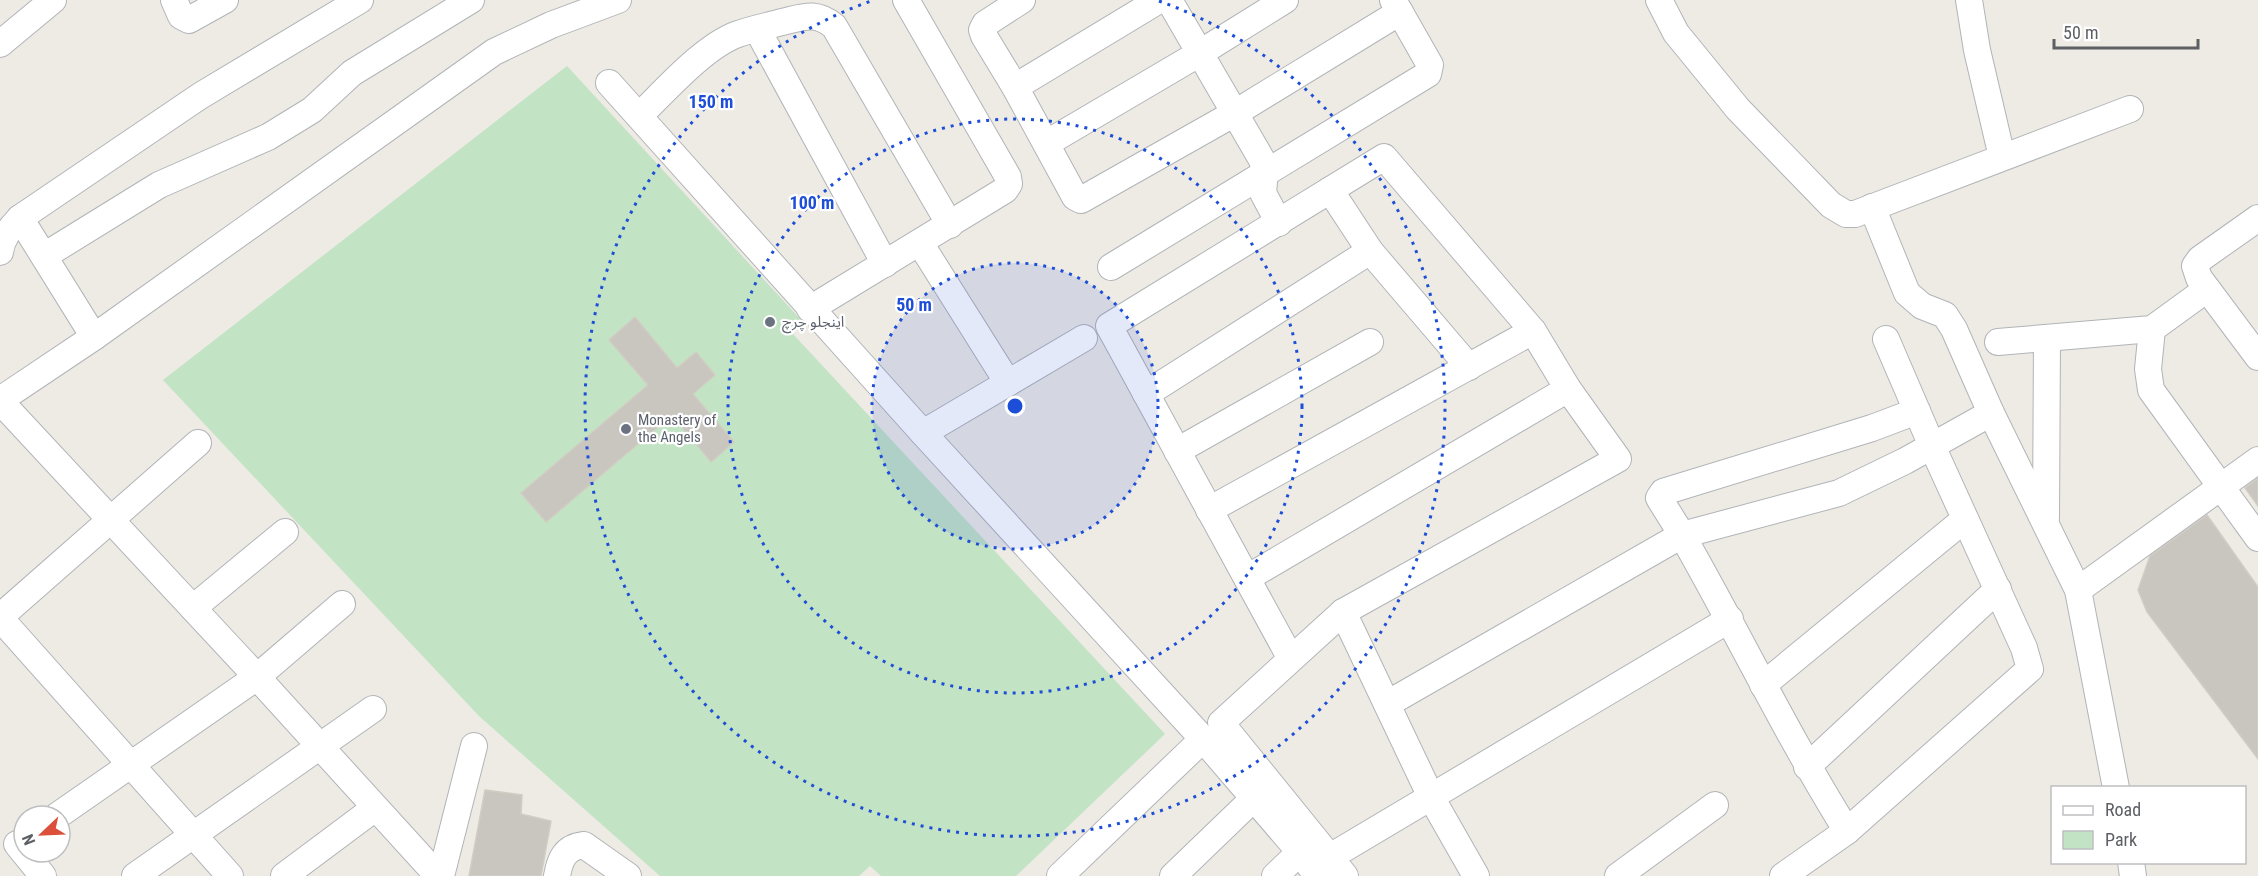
<svg xmlns="http://www.w3.org/2000/svg" width="2258" height="876" font-family="'Roboto Condensed','Noto Sans Arabic',sans-serif">
  <rect width="100%" height="100%" fill="#edebe4"/>
  <path fill="#c2e3c4" d="M567,66L803,322L792,333L1165,734L1016,876H881L870,866L859,876H660L479,716L163,380Z"/>
  <g fill="#c9c6c0" stroke="#d1cdc2" stroke-width="1.5">
    <path d="M635,317L677,368L696,352L715,375L693,394L734,442L711,462L672,415L546,522L521,493L648,385L609,340Z"/>
    <path d="M2258,478V506L2245,488Z"/>
    <path d="M2207,515L2258,587V759L2147,612L2138,590L2150,556Z"/>
    <path d="M485,790L522,795L521,814L551,821L541,876H469Z"/>
  </g>
  <g fill="none" stroke-linecap="round" stroke-linejoin="round">
    <defs>
      <g id="minor">
        <path d="M174,0L181,16L189,20L225,0"/>
        <path d="M1022,0L985,24L982,30L984,36L1015,87L1075,197L1081,200L1235,113L1400,12"/>
        <path d="M1169,0L1262,160L1265,170L1263,193L1279,223"/>
        <path d="M1659,0L1676,33L1738,109L1831,205L1846,214H1855L2130,109"/>
        <path d="M1969,0L1977,50L2002,157"/>
        <path d="M757,29L885,264"/>
        <path d="M0,44L53,0"/>
        <path d="M609,83L923,433L1203,739L1300,852L1317,876"/>
        <path d="M1015,87L1159,0"/>
        <path d="M639,116C665,91 704,46 738,34C752,29 768,26 782,22C804,17 815,11 834,26L950,225"/>
        <path d="M1047,143L1200,53L1285,0"/>
        <path d="M1330,190L1370,251L1469,367"/>
        <path d="M1872,207L1907,293L1922,306L1945,315L1954,329L1991,413L2078,590L2116,788"/>
        <path d="M20,218L94,337"/>
        <path d="M2258,218L2200,259L2195,266L2199,278L2258,357"/>
        <path d="M920,243L1008,383"/>
        <path d="M0,252C2,237 10,229 20,218L200,96L360,0"/>
        <path d="M44,256L159,185L268,137L312,110L352,73L471,0"/>
        <path d="M1111,267L1428,74L1430,65L1393,0"/>
        <path d="M810,309L1005,190L1009,184L1008,177L906,0"/>
        <path d="M2152,329L2148,369L2151,390L2258,538"/>
        <path d="M1886,339L1932,446L2024,648L2030,669L1847,831C1787,735 1738,633 1682,535L1839,493L1905,461L1991,413"/>
        <path d="M1998,342L2152,329L2207,289"/>
        <path d="M1146,394L1370,251"/>
        <path d="M0,400L94,337L494,52L551,25L618,0"/>
        <path d="M0,401L257,677L438,876"/>
        <path d="M923,433L1084,338"/>
        <path d="M1177,451L1370,342"/>
        <path d="M1209,510L1533,331"/>
        <path d="M2046,518L2047,338"/>
        <path d="M1247,578L1568,389"/>
        <path d="M2078,590L2258,460"/>
        <path d="M193,608L285,532"/>
        <path d="M1343,612L1431,797L1476,876"/>
        <path d="M0,617L198,443"/>
        <path d="M0,618L230,876"/>
        <path d="M1291,659L1109,326L1384,157L1533,331L1568,389L1618,459L1343,612L1221,723L1345,876"/>
        <path d="M1763,685L1965,519"/>
        <path d="M1387,704L1682,535L1659,498L1663,492L1872,428L1917,411"/>
        <path d="M1807,767L1998,589"/>
        <path d="M57,816L257,677L342,604"/>
        <path d="M17,844L43,876"/>
        <path d="M1330,857L1730,619"/>
        <path d="M2131,862L2133,876"/>
        <path d="M135,876L373,709"/>
        <path d="M284,876L375,808"/>
        <path d="M441,876L474,746"/>
        <path d="M557,876C560,859 565,847 584,845L628,876"/>
        <path d="M1060,876L1203,739"/>
        <path d="M1173,876L1253,799"/>
        <path d="M1275,876L1300,852"/>
        <path d="M1618,876L1715,805"/>
        <path d="M1783,876L1847,831"/>
      </g>
    </defs>
    <use href="#minor" stroke="#b1b4b8" stroke-width="28"/>
    <use href="#minor" stroke="#fff" stroke-width="26"/>
  </g>
  <circle cx="1015" cy="406" r="143" fill="#1d4ed8" fill-opacity=".12"/>
  <g fill="none" stroke="#1d4ed8" stroke-width="3" stroke-dasharray="3 6">
    <circle cx="1015" cy="406" r="143"/>
    <circle cx="1015" cy="406" r="287"/>
    <path d="M1159 1A430 430 0 1 1 871 1"/>
  </g>
  <g fill="#6b7280" stroke="#fff" stroke-width="2">
    <circle cx="770" cy="322" r="6"/>
    <circle cx="626" cy="429" r="6"/>
  </g>
  <g text-anchor="middle" stroke-width="4.5" stroke-linejoin="round" paint-order="stroke">
    <g font-size="15" fill="#5b616d" stroke="#fff" text-anchor="start">
      <text x="782" y="327">اینجلو چرچ</text>
      <text x="638" y="425">Monastery of<tspan x="638" dy="17">the Angels</tspan></text>
    </g>
  </g>
  <circle cx="1015" cy="406" r="9" fill="#1d4ed8" stroke="#fff" stroke-width="3"/>
  <g font-size="18" text-anchor="middle" font-weight="bold" fill="#1d4ed8" stroke="#fff" stroke-width="4.5" stroke-linejoin="round" paint-order="stroke">
    <text x="711" y="108">150 m</text>
    <text x="812" y="209">100 m</text>
    <text x="914" y="311">50 m</text>
  </g>
  <rect x="2051" y="786" width="195" height="78" fill="#ffffff" stroke="#bebfc1" stroke-width="1.5"/>
  <rect x="2063" y="806" width="30" height="9" fill="#ffffff" stroke="#bebfc1" stroke-width="1.5"/>
  <text x="2105" y="816" font-size="18" fill="#5c5f63">Road</text>
  <rect x="2063" y="831" width="30" height="18" fill="#c2e3c4" stroke="#bebfc1" stroke-width="1.5"/>
  <text x="2105" y="846" font-size="18" fill="#5c5f63">Park</text>
  <g transform="translate(42 834) rotate(247)"><circle r="28" fill="#ffffff" stroke="#bebfc1" stroke-width="1.5"/>
  <path d="M0-4.5L10 22L0 15L-10 22Z" fill="#dc503b"/>
  <text y="-9" font-size="16" font-weight="bold" text-anchor="middle" fill="#5c5f63">N</text>
  </g>
  <path d="M2054 39v9h144v-9" fill="none" stroke="#5c5f63" stroke-width="3"/>
  <text x="2063" y="39" font-size="18" fill="#5c5f63" stroke="#ffffff" stroke-width="4.5" paint-order="stroke">50 m</text>
</svg>
